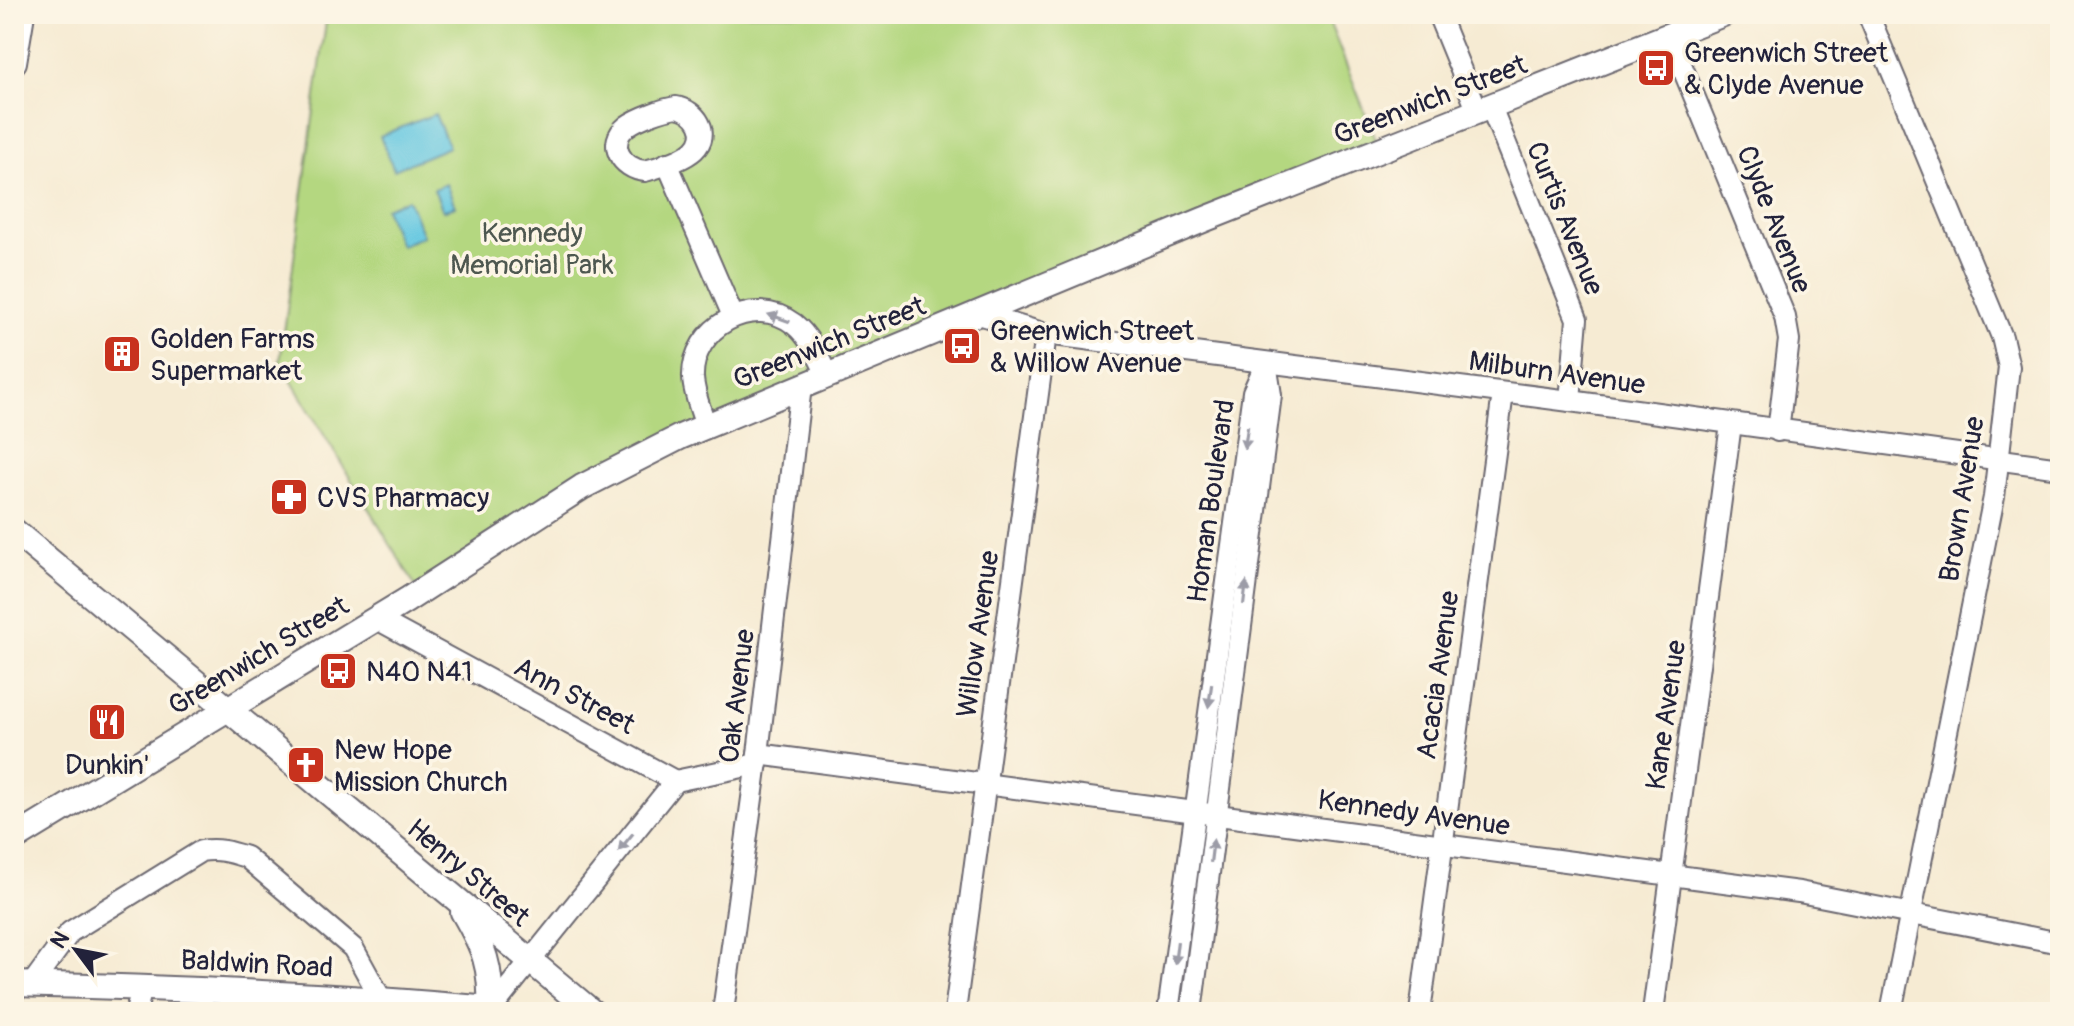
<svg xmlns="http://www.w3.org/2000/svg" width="2074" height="1026" font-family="Pangolin,sans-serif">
  <rect width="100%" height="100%" fill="#fcf5e5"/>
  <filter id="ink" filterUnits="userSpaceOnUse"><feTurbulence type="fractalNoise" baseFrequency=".0125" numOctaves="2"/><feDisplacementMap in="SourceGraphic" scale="16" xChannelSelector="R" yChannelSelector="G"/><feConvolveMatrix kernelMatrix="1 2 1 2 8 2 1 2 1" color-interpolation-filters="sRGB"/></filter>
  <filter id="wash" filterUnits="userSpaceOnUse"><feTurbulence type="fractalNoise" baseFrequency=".006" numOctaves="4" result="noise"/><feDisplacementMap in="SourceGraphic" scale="32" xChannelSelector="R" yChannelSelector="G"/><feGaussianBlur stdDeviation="1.8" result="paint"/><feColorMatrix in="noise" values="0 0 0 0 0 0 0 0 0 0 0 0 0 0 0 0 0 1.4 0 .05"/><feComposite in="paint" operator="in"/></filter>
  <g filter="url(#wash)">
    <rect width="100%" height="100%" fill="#f6ebd3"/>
    <path fill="#b4d780" stroke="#6b7c5e" stroke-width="2" d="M327,14H1326L1380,150L681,437L419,592L280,362Z"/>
    <g fill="#64c7e1" stroke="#43748e" stroke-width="2">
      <path d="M435,114L449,147L394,170L380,136Z"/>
      <path d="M446,184L455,206L443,211L434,189Z"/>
      <path d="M408,199L423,236L400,246L385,208Z"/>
    </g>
  </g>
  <g filter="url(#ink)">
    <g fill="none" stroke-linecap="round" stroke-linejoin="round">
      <defs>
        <g id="minor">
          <path d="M1438,14L1478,112"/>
          <path d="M1868,14L2002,337L2009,367L1994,497L1891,1012"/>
          <path d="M1669,35L1785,317L1789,340L1778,431"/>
          <path d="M676,107C696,110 712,133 694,150C683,160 660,167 645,171C621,169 606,143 627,126C638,118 663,109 676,107Z"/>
          <path d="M1491,107L1577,319L1570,401"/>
          <path d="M667,163L733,316"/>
          <path d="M978,314L1046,334L1570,401L2060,468"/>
          <path d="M706,426C701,411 694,394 693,378C691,328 753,292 794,324C810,337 818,356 827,375"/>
          <path d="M375,618L675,781L757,764"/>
          <path d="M758,754L1799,892L2060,943"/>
          <path d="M32,984L70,932L201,851C218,848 230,852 246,857L353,948L381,999"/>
          <path d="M136,1012L142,987"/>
          <path d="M489,1012L675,781"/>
          <path d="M723,1012L758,754L801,386"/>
          <path d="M955,1012L1046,334"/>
          <path d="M1168,1012L1253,392L1266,363"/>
          <path d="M1191,1012L1271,395L1266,363"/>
          <path d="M1420,1012L1503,393"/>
          <path d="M1653,1012L1731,424"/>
        </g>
        <g id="major">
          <path d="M14,62L22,14"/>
          <path d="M14,531L592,1012"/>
          <path d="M14,839L407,600L582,487L680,437L1203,220L1723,14"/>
          <path d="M463,912C484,948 492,967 490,1009"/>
          <path d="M14,984C173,988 332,994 490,1009L496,1012"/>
        </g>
      </defs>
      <use href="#minor" stroke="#6c6870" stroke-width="24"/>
      <use href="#major" stroke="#6c6870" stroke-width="28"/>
      <use href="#minor" stroke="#fff" stroke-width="20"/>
      <use href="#major" stroke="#fff" stroke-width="24"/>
    </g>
    <defs><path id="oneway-solid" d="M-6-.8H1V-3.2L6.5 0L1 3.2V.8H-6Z" transform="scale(2)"/></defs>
    <g fill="#9c9ca7">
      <use href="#oneway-solid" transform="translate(779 318) rotate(-161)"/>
      <use href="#oneway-solid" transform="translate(1246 438) rotate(98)"/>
      <use href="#oneway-solid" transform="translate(1245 593) rotate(-83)"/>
      <use href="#oneway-solid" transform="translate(1210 696) rotate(98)"/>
      <use href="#oneway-solid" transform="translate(626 842) rotate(129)"/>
      <use href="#oneway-solid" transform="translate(1212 851) rotate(-83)"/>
      <use href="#oneway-solid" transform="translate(1176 953) rotate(97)"/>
    </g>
  </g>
  <defs>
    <symbol id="bus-square" viewBox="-11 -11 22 22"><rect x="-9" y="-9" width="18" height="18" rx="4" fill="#c8321e" stroke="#fcf5e5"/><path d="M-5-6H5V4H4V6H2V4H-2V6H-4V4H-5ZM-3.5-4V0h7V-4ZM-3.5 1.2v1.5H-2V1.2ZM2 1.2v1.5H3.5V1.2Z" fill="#fff"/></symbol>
    <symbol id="building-square" viewBox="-11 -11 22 22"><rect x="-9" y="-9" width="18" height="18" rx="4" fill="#c8321e" stroke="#fcf5e5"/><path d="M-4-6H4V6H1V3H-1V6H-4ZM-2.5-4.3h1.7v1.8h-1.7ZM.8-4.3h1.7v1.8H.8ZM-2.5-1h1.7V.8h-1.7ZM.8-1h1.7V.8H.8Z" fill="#fff"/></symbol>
    <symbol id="pharmacy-square" viewBox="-11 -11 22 22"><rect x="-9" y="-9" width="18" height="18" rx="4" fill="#c8321e" stroke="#fcf5e5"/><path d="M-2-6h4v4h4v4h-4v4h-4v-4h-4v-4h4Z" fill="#fff"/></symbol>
    <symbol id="restaurant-square" viewBox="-11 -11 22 22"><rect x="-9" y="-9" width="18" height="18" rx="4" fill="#c8321e" stroke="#fcf5e5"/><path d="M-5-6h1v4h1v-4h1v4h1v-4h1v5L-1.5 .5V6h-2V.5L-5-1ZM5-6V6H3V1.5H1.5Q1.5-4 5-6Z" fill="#fff"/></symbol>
    <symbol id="church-square" viewBox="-11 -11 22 22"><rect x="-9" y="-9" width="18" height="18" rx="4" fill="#c8321e" stroke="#fcf5e5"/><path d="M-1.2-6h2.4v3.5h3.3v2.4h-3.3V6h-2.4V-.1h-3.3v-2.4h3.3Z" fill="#fff"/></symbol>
  </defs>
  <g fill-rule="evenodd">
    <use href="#bus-square" x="1634" y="46" width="44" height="44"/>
    <use href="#bus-square" x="940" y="324" width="44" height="44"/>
    <use href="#building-square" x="100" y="332" width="44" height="44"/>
    <use href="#pharmacy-square" x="267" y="475" width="44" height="44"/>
    <use href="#bus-square" x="316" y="649" width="44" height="44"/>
    <use href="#restaurant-square" x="85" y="700" width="44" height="44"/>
    <use href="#church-square" x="284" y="743" width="44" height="44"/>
  </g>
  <g text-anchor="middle" stroke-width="7" stroke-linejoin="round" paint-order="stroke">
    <g font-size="28" fill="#22223b" stroke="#fcf5e5" text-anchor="start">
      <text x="1684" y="62">Greenwich Street<tspan x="1684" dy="32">&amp; Clyde Avenue</tspan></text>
      <text x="990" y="340">Greenwich Street<tspan x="990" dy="32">&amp; Willow Avenue</tspan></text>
      <text x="150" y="348">Golden Farms<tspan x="150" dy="32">Supermarket</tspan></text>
      <text x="317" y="507">CVS Pharmacy</text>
      <text x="366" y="681">N40 N41</text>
      <text x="334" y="759">New Hope<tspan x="334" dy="32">Mission Church</tspan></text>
      <text x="107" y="774" text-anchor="middle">Dunkin'</text>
    </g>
    <g font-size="28" fill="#22223b" stroke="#fcf5e5">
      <text transform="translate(1430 99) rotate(-21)" y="10">Greenwich Street</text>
      <text transform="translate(1566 218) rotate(68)" y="10">Curtis Avenue</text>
      <text transform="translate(1775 219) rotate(68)" y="10">Clyde Avenue</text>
      <text transform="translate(829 342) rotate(-22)" y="10">Greenwich Street</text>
      <text transform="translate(1557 372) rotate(8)" y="10">Milburn Avenue</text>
      <text transform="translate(1961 499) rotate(-81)" y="10">Brown Avenue</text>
      <text transform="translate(1210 501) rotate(-82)" y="10">Homan Boulevard</text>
      <text transform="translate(977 634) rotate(-82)" y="10">Willow Avenue</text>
      <text transform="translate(258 655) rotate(-31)" y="10">Greenwich Street</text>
      <text transform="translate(1437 675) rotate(-82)" y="10">Acacia Avenue</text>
      <text transform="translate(575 695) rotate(28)" y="10">Ann Street</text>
      <text transform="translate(736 696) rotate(-83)" y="10">Oak Avenue</text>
      <text transform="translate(1665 715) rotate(-82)" y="10">Kane Avenue</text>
      <text transform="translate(1414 812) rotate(8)" y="10">Kennedy Avenue</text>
      <text transform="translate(469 872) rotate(40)" y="10">Henry Street</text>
      <text transform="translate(257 963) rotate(3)" y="10">Baldwin Road</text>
    </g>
    <g font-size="28" fill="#4e5850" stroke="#fcf5e5">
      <text x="532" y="242">Kennedy<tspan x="532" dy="32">Memorial Park</tspan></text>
    </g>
  </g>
  <rect width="2074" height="1026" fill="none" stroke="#fcf5e5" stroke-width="48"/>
  <g transform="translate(76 950) rotate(302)" stroke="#fcf5e5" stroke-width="6" paint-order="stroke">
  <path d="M0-6L14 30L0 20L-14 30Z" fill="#22223b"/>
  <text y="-12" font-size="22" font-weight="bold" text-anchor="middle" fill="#22223b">N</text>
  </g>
</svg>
